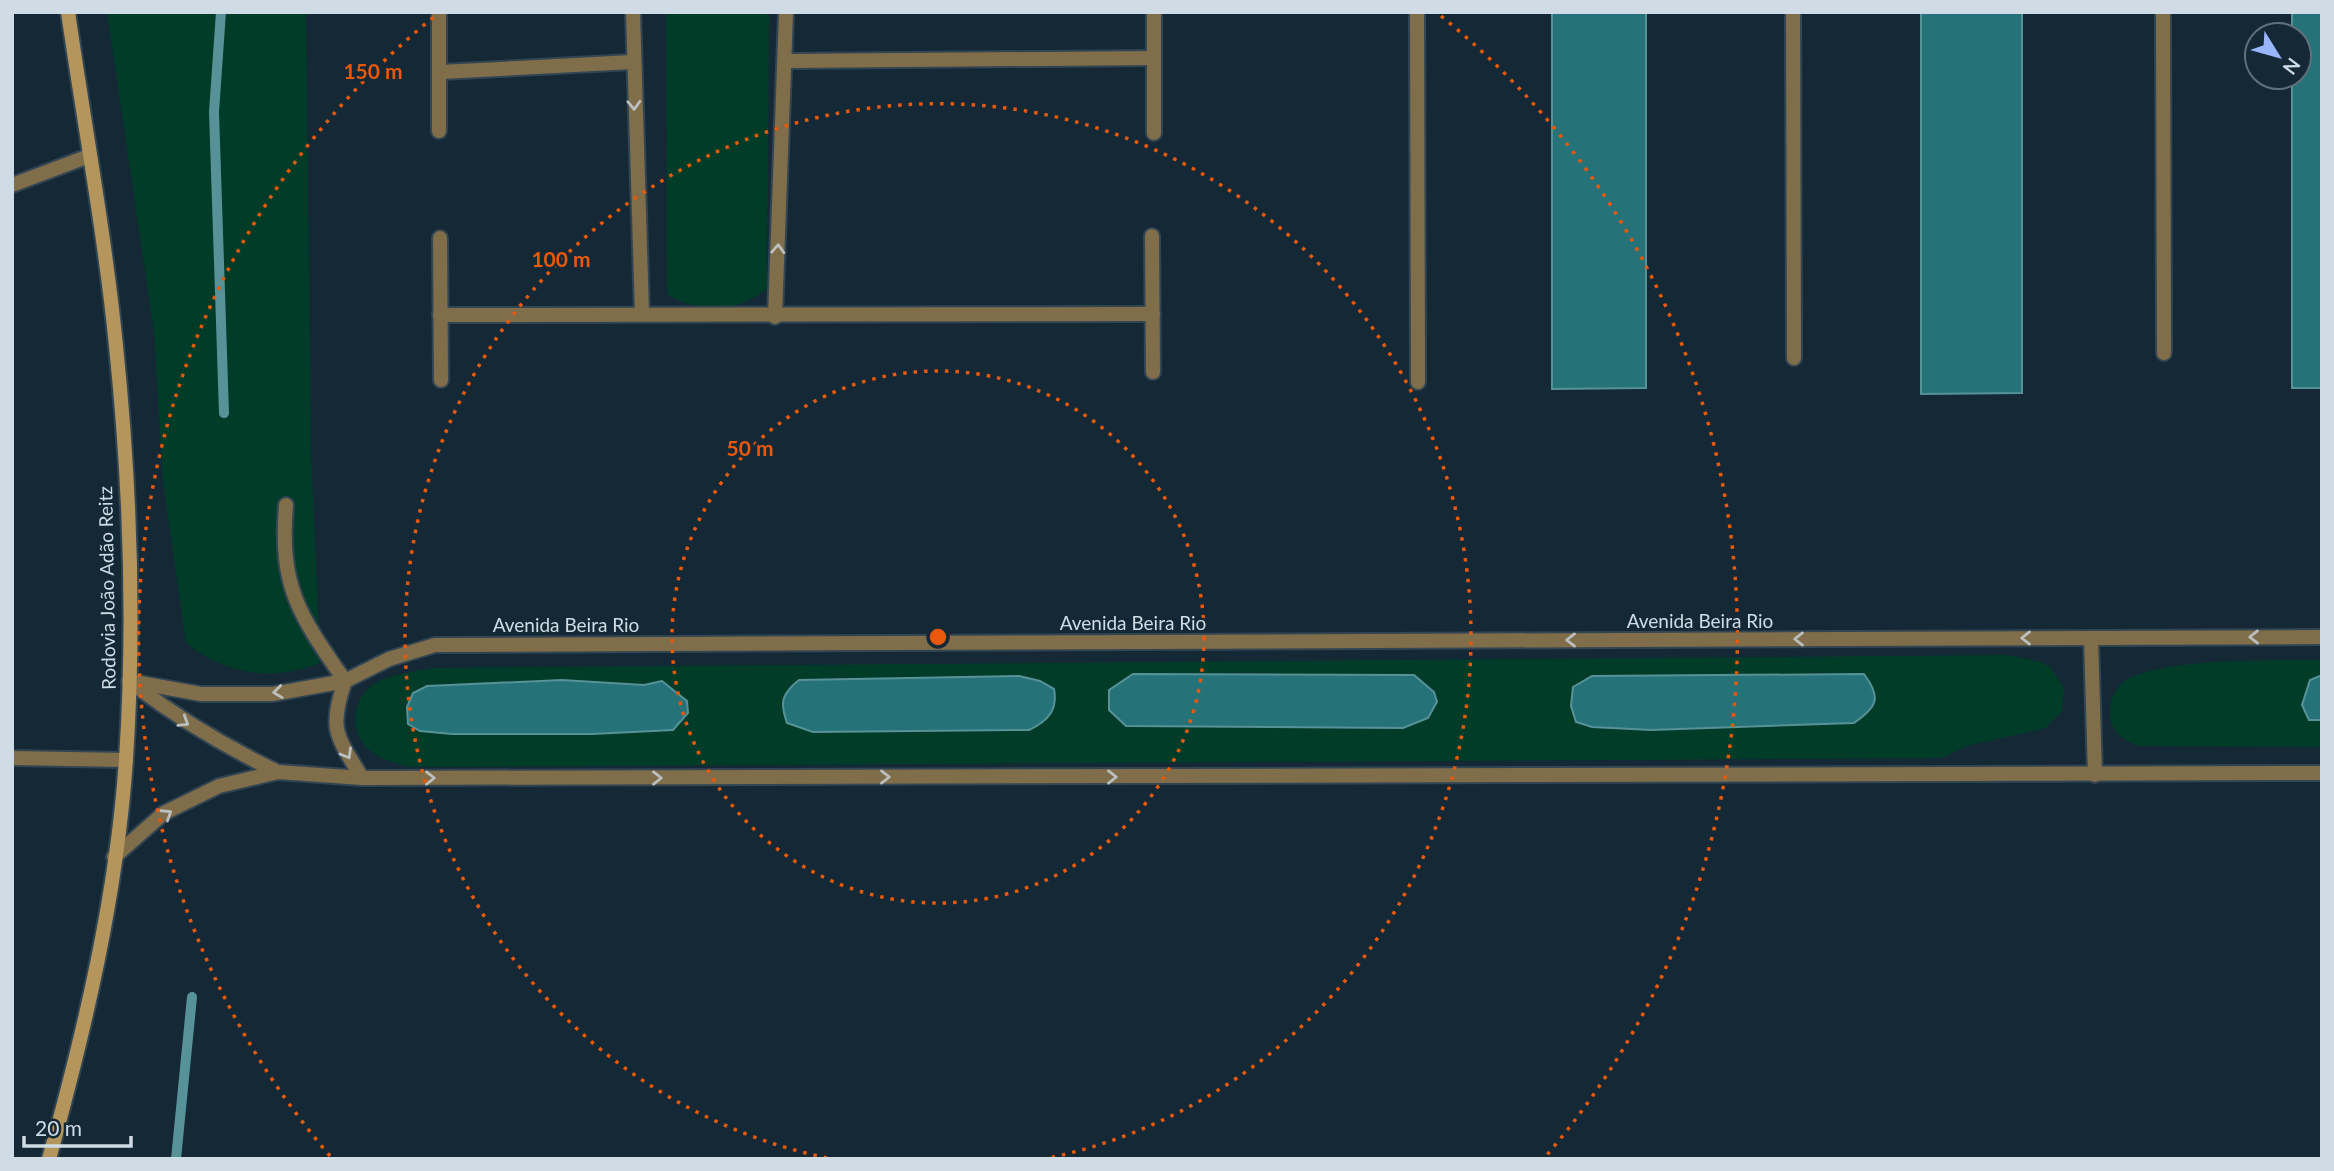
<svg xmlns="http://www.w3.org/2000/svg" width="2334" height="1171" font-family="Lato,sans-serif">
  <rect width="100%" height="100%" fill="#142836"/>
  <g fill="#003c28">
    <path d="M107,12H306L311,449L320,663C271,682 227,675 186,643L163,482L154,332Z"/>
    <path d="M666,12H769L767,289C735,313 701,315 667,294Z"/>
    <path d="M2008,655L2041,662L2051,668L2064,688L2062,711L2046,728L1967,746L1942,758L408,767C397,763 382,760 373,753C348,736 350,700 374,684C390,674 414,672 432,668Z"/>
    <path d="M2322,660V747L2140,746C2127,742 2116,736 2112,724C2106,709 2112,690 2125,681C2162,657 2276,661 2322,660Z"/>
  </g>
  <g fill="#257378" stroke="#589299" stroke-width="2">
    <path d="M1552,12H1646V388L1552,389Z"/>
    <path d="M1921,12H2022V393L1921,394Z"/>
    <path d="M2292,12H2322V388H2292V77H2299V35H2292Z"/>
    <path d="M1133,674L1414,675L1434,692L1437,702L1428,718L1403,728L1126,726L1109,710V690Z"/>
    <path d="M1864,674C1882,698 1877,707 1854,723L1651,730L1592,727L1576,722L1571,706L1573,687L1592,676Z"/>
    <path d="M2322,675V720H2309L2302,705L2310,680Z"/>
    <path d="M1019,676L1040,681L1054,689C1058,710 1048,721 1029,730L813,732L787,723C780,703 781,694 799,680Z"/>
    <path d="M562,680L644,685L662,681L687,701L688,713L673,730L592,734H452L420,731L408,724L407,707L413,693L427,686Z"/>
  </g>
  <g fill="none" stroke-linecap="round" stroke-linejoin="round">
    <g stroke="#589299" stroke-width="10">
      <path d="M221,12L214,112L224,413"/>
      <path d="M176,1159L192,997"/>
    </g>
    <defs>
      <g id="lane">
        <path d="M12,185L89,156"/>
        <path d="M286,505C279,588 300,616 345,681"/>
      </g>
      <g id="street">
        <path d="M633,12L642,314"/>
        <path d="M1154,12V133"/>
        <path d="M1417,12L1418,382"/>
        <path d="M1793,12L1794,358"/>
        <path d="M2163,12L2164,353"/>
        <path d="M787,61L1154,58"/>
        <path d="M441,72L632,62"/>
        <path d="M439,131V12"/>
        <path d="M1152,236L1153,372"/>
        <path d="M440,238L441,380"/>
        <path d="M440,315L1153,314"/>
        <path d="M775,317L786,12"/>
        <path d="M2091,638L2095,775"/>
        <path d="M129,681L201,694H273L345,681L389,659L435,645L2322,637"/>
        <path d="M345,681C328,730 337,736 362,778"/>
        <path d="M133,684C179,719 226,747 278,772"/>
        <path d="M12,758L126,760"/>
        <path d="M114,857L164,813L219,786L278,772L362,778L2322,773"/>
      </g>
      <path id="secondary" d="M49,1159C85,1029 117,894 126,759C135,623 130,482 116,346C105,235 84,123 68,12"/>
    </defs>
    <use href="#lane" stroke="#324552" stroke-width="18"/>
    <use href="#street" stroke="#324552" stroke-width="18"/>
    <use href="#secondary" stroke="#324552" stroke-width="18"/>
    <use href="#lane" stroke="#806d4a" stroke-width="14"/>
    <use href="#street" stroke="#806d4a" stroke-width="14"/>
    <use href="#secondary" stroke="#b4955c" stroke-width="14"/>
  </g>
  <defs><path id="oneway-chevron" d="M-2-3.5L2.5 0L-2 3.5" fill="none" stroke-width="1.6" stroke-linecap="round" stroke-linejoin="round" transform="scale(1.75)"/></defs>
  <g stroke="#bbc0be">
    <use href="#oneway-chevron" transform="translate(634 105) rotate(88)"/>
    <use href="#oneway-chevron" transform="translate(778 249) rotate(-87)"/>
    <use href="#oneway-chevron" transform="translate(2254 637) rotate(180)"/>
    <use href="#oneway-chevron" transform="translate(2026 638) rotate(180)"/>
    <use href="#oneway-chevron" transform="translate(1799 639) rotate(180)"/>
    <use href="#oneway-chevron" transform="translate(1571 640) rotate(180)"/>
    <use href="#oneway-chevron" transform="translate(278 692) rotate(173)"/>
    <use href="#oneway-chevron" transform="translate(184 722) rotate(32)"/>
    <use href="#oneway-chevron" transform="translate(347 754) rotate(60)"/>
    <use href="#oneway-chevron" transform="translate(885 777)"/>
    <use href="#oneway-chevron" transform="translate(1112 777)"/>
    <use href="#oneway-chevron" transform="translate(430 778)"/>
    <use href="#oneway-chevron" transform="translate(657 778)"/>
    <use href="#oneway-chevron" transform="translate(167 814) rotate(-33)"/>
  </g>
  <g fill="none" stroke="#e8590c" stroke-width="3.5" stroke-dasharray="3.5 7">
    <circle cx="938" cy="637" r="266"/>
    <path d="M827 1158A533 533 0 1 1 1049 1158"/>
    <path d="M330 1156A799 799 0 0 1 435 16M1441 16A799 799 0 0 1 1546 1156"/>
  </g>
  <g text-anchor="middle" stroke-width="5" stroke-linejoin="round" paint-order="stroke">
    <g font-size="19" fill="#cfdce5" stroke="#142836">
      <text transform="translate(107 588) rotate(-91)" y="7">Rodovia João Adão Reitz</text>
      <text x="1700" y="628">Avenida Beira Rio</text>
      <text x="1133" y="630">Avenida Beira Rio</text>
      <text x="566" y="632">Avenida Beira Rio</text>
    </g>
  </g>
  <circle cx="938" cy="637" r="10" fill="#e8590c" stroke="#142836" stroke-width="3.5"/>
  <g font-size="21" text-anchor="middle" font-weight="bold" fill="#e8590c" stroke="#142836" stroke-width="5" stroke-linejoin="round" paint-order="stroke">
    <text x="373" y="79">150 m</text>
    <text x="561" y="267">100 m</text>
    <text x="750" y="456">50 m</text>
  </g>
  <rect width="2334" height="1171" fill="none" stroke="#cfdce5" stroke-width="28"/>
  <g transform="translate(2278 56) rotate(127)"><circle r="33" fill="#142836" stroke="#5f707c" stroke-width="2"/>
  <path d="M0-5L12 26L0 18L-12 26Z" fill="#99b5fd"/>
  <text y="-10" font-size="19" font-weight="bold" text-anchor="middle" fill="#cfdce5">N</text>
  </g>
  <path d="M24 1136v10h107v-10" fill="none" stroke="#cfdce5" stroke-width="3.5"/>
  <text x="35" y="1136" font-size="21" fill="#cfdce5" stroke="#142836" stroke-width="5" paint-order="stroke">20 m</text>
</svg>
